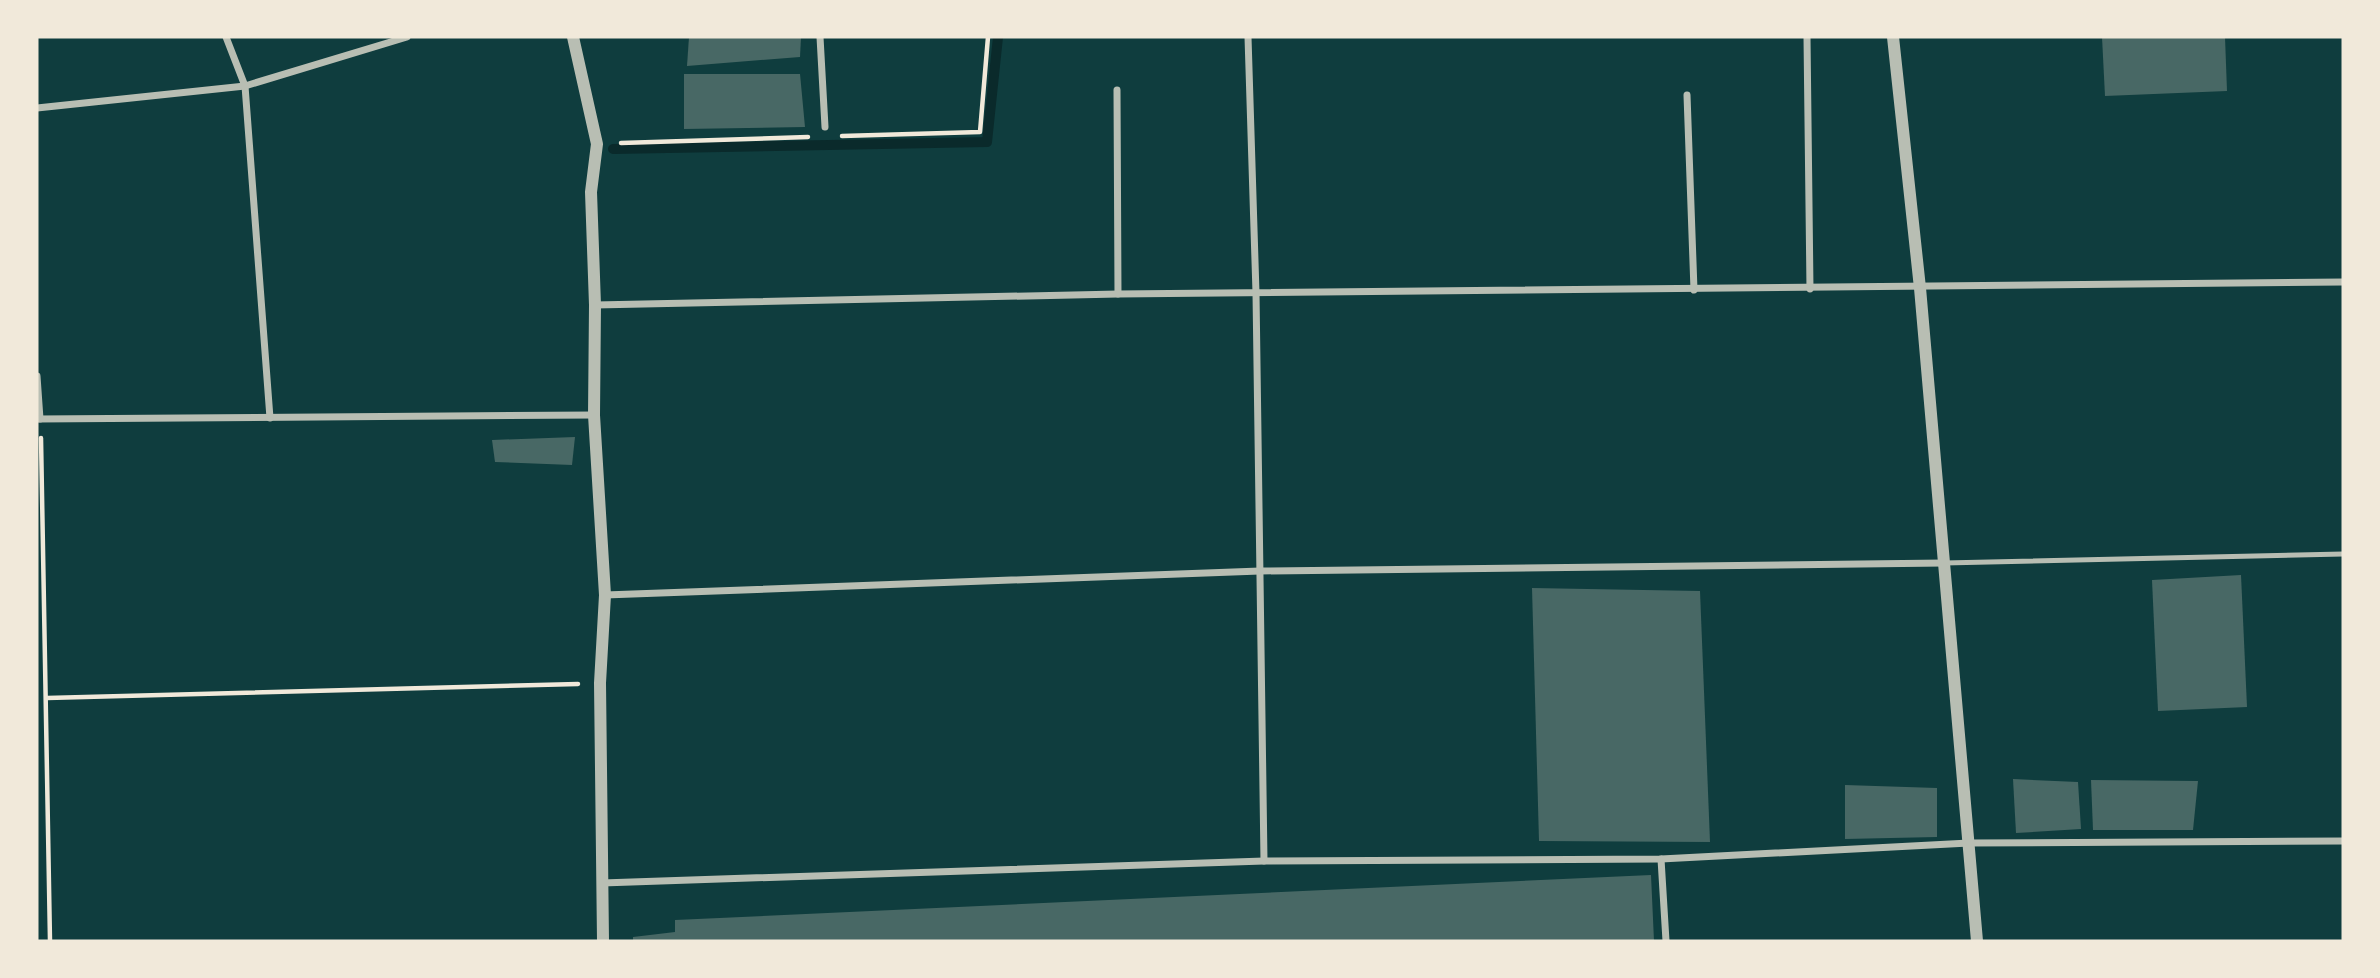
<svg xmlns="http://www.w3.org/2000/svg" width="2380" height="978" font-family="'Work Sans',sans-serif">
  <rect width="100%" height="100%" fill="#0f3d3e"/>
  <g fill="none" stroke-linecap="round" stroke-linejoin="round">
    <path stroke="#0a2a2b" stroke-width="10" d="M613,149L987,142L998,37"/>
  </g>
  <g fill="#486865">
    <path d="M689,37H801L800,57L687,66Z"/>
    <path d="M2102,37H2225L2227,91L2105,96Z"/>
    <path d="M684,74H800L805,127L684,129Z"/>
    <path d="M575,437L572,465L495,462L492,440Z"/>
    <path d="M2241,575L2247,707L2158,711L2152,580Z"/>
    <path d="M1532,588L1700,591L1710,842L1539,841Z"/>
    <path d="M2013,779L2078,782L2081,829L2016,833Z"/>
    <path d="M2091,780L2198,781L2193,830H2093Z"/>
    <path d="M1845,785L1937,788V837L1845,839Z"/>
    <path d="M1651,875L1654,941H633V937L675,932V920Z"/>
  </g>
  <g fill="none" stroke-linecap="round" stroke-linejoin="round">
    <g stroke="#f1e9da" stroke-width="4.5">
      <path d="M842,136L980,132L988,37"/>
      <path d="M621,143L808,137"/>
      <path d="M41,438L50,941"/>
      <path d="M47,698L578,684"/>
    </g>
    <path stroke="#b8beb3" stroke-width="5" d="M1944,563L2343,554"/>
    <g stroke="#b8beb3" stroke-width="7">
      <path d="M226,37L245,86L270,418"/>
      <path d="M820,37L825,127"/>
      <path d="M1248,37L1256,293L1264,861"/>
      <path d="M1807,37L1810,289"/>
      <path d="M1117,90L1118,294"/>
      <path d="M1687,95L1694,290"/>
      <path d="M37,108L245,86L407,37"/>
      <path d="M595,305L1118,294L2343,282"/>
      <path d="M37,376L40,419"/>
      <path d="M37,419L594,415"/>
      <path d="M605,595L1260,571L1944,563"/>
      <path d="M1661,859L1666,941"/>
      <path d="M602,883L1264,861L1661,859L1969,843L2343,841"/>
    </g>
    <g stroke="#b8beb3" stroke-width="12">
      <path d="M573,37L597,144L591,192L595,305L594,415L605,595L600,683L603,941"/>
      <path d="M1893,37L1920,288L1977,941"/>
    </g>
  </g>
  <rect width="2380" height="978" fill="none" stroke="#f1e9da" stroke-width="77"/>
</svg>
